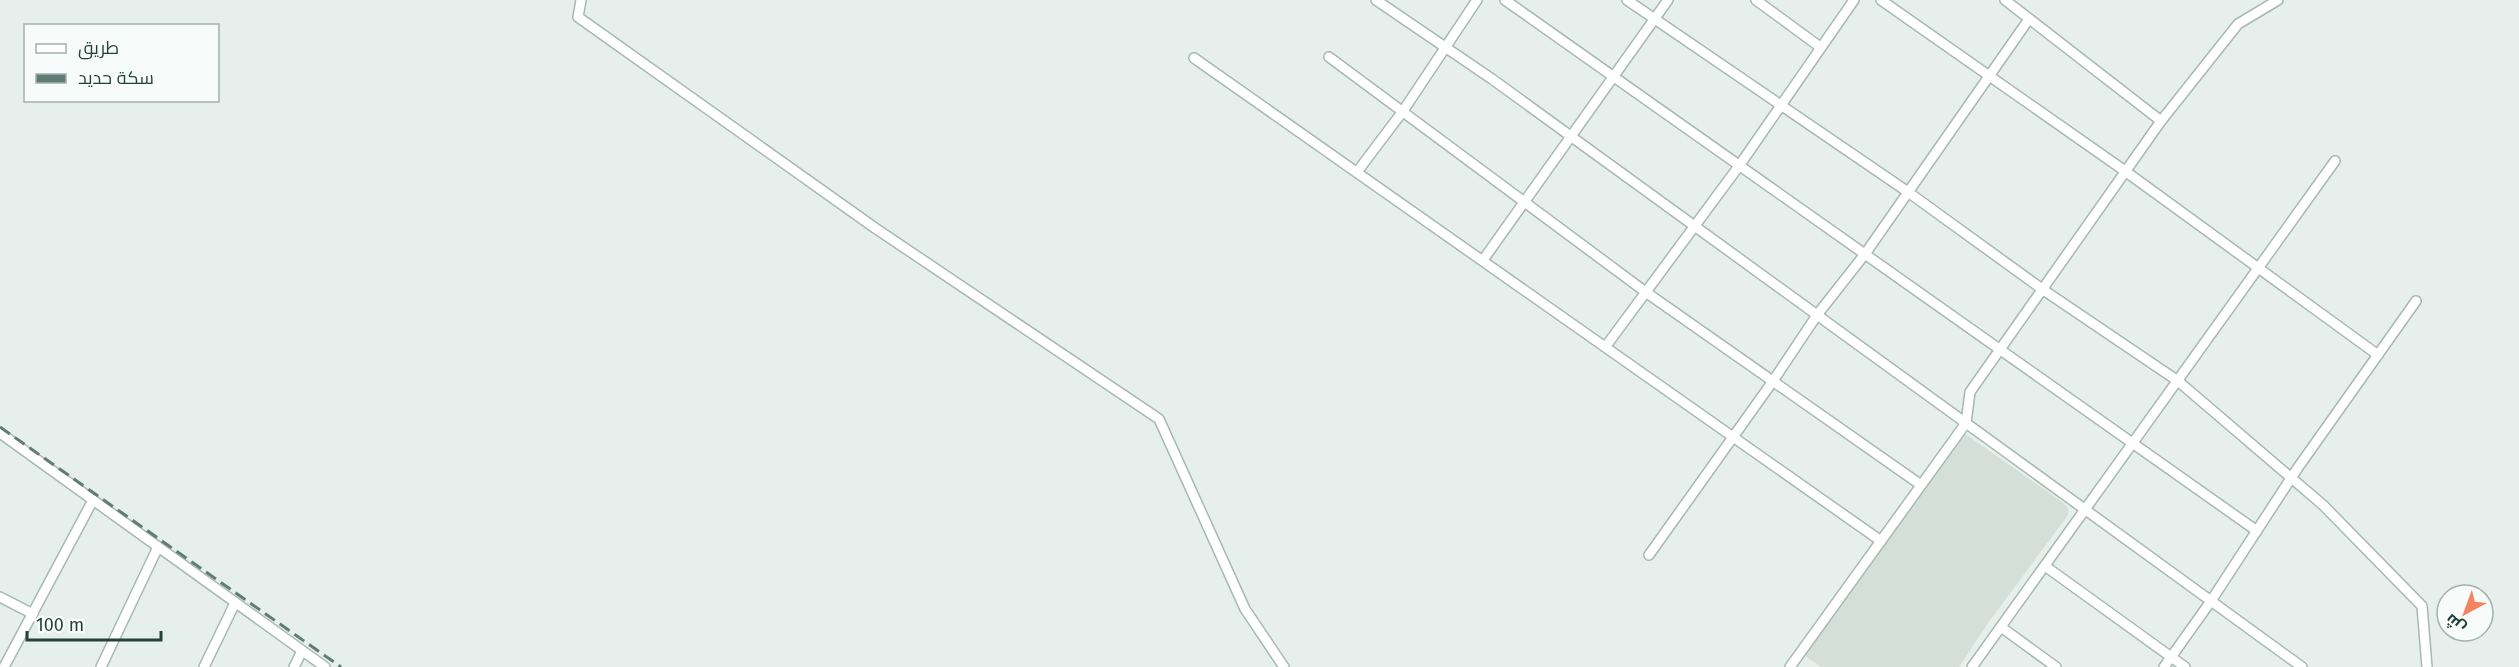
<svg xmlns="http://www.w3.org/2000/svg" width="2519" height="667" font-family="'Fira Sans',Cairo,sans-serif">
  <rect width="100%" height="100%" fill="#e6efeb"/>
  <path fill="#d4dfda" d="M1964,433L2062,502L2068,508V515L1988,623L1959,667H1821L1804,655Z"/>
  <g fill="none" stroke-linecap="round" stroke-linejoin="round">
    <defs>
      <g id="minor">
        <path d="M581,0L578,17L875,228L1159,419L1245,609L1284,667"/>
        <path d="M1376,0L1492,79L2302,667"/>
        <path d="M1505,0L2257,531"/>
        <path d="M1627,0L1908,192L2042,289L2178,381L2323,505L2422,606L2427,667"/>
        <path d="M1756,0L1820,47"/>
        <path d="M1881,0L2125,171L2378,355"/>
        <path d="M2005,0L2161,121"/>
        <path d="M1329,57L1647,293L1921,485"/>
        <path d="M1194,58L1881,541"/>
        <path d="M1357,172L1403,111L1477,0"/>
        <path d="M1483,260L1668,0"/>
        <path d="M1606,346L1739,166L1854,0"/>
        <path d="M0,433L325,667"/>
        <path d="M1649,555L1773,381L1817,315L1865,254L2029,19"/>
        <path d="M2045,566L2185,667"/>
        <path d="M0,597L33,614"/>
        <path d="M2001,627L2056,667"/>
        <path d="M4,667L93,500"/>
        <path d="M101,667L158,547"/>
        <path d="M204,667L235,603"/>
        <path d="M294,667L302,651"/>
        <path d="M1790,667L1966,423L1970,392L2161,121L2238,24L2278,0"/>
        <path d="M1972,667L2335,161"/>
        <path d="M2164,667L2211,601L2297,469L2416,301"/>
      </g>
    </defs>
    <use href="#minor" stroke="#a8b8b2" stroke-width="12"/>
    <use href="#minor" stroke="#fff" stroke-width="9"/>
    <path stroke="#5f7d75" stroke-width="3" stroke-dasharray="12 6" stroke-linecap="butt" d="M0,427L341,667"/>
  </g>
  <rect x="24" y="24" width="195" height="78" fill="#f7fbf9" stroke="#a3b1ad" stroke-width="1.5"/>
  <rect x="36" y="44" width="30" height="9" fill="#ffffff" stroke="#a3b1ad" stroke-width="1.5"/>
  <text x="78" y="54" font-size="18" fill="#24423a">طريق</text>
  <rect x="36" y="74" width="30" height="9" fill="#5f7d75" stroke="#a3b1ad" stroke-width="1.5"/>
  <text x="78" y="84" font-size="18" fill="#24423a">سكة حديد</text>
  <g transform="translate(2465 613) rotate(221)"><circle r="28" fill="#f7fbf9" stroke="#a3b1ad" stroke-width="1.5"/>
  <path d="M0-4.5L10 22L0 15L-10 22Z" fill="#f4845f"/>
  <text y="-9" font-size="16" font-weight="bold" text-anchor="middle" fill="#24423a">ش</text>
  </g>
  <path d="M27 631v9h134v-9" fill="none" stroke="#24423a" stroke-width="3"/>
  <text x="36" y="631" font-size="18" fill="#24423a" stroke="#f7fbf9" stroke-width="4.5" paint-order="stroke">100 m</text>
</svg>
